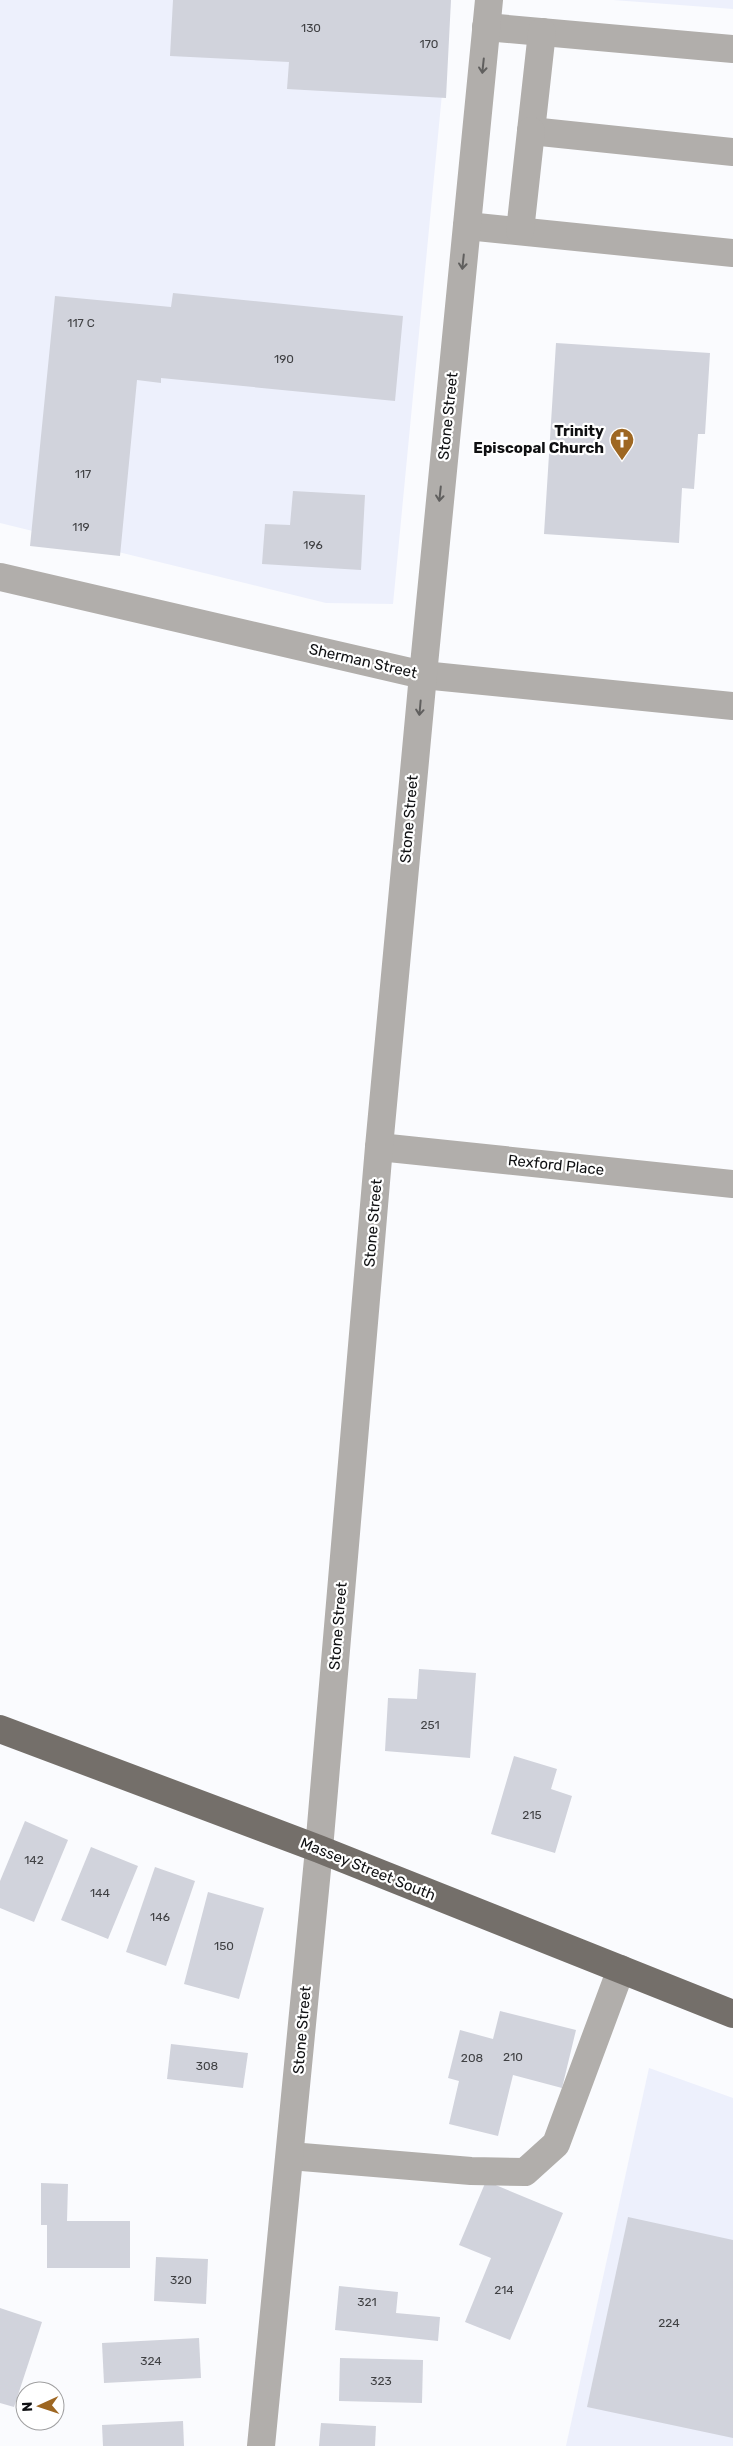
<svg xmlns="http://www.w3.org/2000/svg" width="733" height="2446" font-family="Rubik,sans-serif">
  <rect width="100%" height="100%" fill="#fafbfe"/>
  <g fill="#edf0fc">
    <path d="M0,0H451L393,604L326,603L0,523Z"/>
    <path d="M613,0H733V9Z"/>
    <path d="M649,2068L733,2098V2446H566Z"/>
  </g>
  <g fill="#d1d3dc">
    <path d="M173,0H451L446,98L287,89L289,62L170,56Z"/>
    <path d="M173,293L403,316L395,401L161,378V383L137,380L120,556L30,546L55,296L171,307Z"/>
    <path d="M556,343L710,353L705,434H698L694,489L682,488L679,543L544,534Z"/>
    <path d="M293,491L365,495L361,570L262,564L265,524L290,525Z"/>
    <path d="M419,1669L476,1673L470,1758L385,1751L388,1698L417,1699Z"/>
    <path d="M514,1756L557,1769L551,1789L572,1796L555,1853L491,1834Z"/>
    <path d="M25,1821L68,1840L34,1922L0,1908V1881Z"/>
    <path d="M91,1847L138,1866L108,1939L61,1920Z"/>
    <path d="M155,1867L195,1881L166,1966L126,1952Z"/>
    <path d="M208,1892L264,1908L239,1999L184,1984Z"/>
    <path d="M500,2011L576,2030L562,2088L513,2075L498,2136L449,2124L459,2081L448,2078L460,2030L493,2039Z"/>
    <path d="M171,2044L248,2053L243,2088L167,2079Z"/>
    <path d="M486,2181L563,2213L510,2340L465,2322L491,2258L459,2245Z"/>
    <path d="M41,2183L68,2184L67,2221H130V2268H47V2225H41Z"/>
    <path d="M628,2217L733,2240V2438L587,2407Z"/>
    <path d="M156,2257L208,2259L206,2304L154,2301Z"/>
    <path d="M339,2286L398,2292L396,2313L440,2317L438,2341L335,2330Z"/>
    <path d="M0,2308L42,2322L14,2407L0,2403Z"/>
    <path d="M199,2338L201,2378L104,2383L102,2343Z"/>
    <path d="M340,2358L423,2360L422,2403L339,2401Z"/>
    <path d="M183,2421L184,2446H103L102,2425Z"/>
    <path d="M321,2423L376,2426L375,2446H319Z"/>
  </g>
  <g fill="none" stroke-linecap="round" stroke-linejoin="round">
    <g stroke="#b1aeab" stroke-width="28">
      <path d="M486,27L733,49"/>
      <path d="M542,32L531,131L733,152"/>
      <path d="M467,226L733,253"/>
      <path d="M520,231L531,131"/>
      <path d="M0,577L423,675L733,706"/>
      <path d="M379,1147L733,1184"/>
      <path d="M290,2156L471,2171L525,2172L556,2144L621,1969"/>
      <path d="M261,2446L319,1849L379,1147L423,675L489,0"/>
    </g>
    <path stroke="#746f6a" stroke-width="28" d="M0,1729L319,1849L733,2014"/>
  </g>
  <defs><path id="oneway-shaft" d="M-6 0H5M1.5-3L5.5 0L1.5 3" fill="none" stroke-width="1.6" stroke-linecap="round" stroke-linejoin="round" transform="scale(1.25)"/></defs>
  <g stroke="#605f5e">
    <use href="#oneway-shaft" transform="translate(483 66) rotate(96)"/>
    <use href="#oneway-shaft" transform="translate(463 262) rotate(96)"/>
    <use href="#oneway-shaft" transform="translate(440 494) rotate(96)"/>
    <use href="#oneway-shaft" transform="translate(420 708) rotate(95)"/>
  </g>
  <defs>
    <symbol id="church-pin" viewBox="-11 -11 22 30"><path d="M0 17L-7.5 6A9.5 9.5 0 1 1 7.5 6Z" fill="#9e6722" stroke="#fff"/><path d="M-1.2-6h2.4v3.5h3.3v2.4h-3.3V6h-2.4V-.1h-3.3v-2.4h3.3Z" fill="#fff"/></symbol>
  </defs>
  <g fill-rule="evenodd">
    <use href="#church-pin" x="608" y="426" width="28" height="38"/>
  </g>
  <g text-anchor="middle" stroke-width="4.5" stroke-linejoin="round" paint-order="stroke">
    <g font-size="12" fill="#404144">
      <text x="311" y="32">130</text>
      <text x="429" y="48">170</text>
      <text x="81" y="327">117 C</text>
      <text x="284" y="363">190</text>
      <text x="83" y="478">117</text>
      <text x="81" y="531">119</text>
      <text x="313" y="549">196</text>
      <text x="430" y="1729">251</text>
      <text x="532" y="1819">215</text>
      <text x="34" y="1864">142</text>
      <text x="100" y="1897">144</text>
      <text x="160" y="1921">146</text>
      <text x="224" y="1950">150</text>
      <text x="513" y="2061">210</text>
      <text x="472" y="2062">208</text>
      <text x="207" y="2070">308</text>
      <text x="181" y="2284">320</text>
      <text x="504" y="2294">214</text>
      <text x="367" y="2306">321</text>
      <text x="669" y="2327">224</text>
      <text x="151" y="2365">324</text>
      <text x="381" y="2385">323</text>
    </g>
    <g font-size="15" fill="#0f1012" stroke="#fff">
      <text transform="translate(448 416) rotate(-84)" y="5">Stone Street</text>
      <text transform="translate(363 661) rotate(13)" y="5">Sherman Street</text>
      <text transform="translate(409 819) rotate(-85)" y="5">Stone Street</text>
      <text transform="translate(556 1165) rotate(6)" y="5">Rexford Place</text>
      <text transform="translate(373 1223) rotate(-85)" y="5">Stone Street</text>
      <text transform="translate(338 1626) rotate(-85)" y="5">Stone Street</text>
      <text transform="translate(368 1869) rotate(22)" y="5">Massey Street South</text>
      <text transform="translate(302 2030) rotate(-85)" y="5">Stone Street</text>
    </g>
    <g font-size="15" font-weight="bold" fill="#0f1012" stroke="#fff" text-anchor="end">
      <text x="604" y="436">Trinity<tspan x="604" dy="17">Episcopal Church</tspan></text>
    </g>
  </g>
  <g transform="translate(40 2406) rotate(267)"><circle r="24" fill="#ffffff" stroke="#9f9fa0"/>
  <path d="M0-4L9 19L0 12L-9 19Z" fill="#9e6722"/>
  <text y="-8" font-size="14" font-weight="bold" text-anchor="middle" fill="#0f1012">N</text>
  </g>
</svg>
